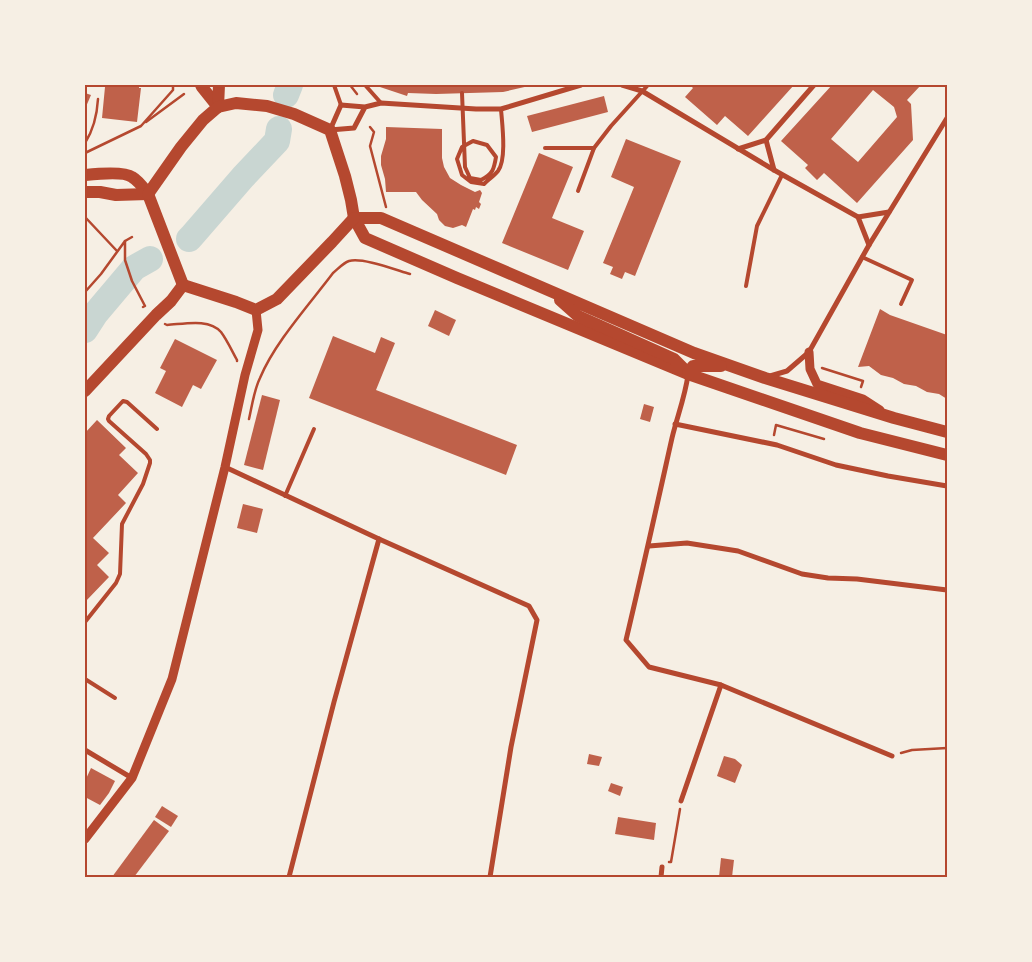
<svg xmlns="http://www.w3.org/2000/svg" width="1032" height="962" font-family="Signika,sans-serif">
  <rect width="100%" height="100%" fill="#f6efe4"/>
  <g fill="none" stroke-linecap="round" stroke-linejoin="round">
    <g stroke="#c9d6d2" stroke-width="26">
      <path d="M286,95L290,85"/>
      <path d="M189,239L191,237L243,177L277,141L279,129"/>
      <path d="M85,330L96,313L134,268L150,259"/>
    </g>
  </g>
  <g fill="#bf614a" fill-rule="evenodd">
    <path d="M109,85H139V88H141L137,122L102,118L105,87H109Z"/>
    <path d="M380,85H529V86L503,92L436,94L408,93L407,96L380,87Z"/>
    <path d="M690,85H794L748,136L725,116L717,125L685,97L693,88Z"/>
    <path d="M832,85H921L907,100L911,104L913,140L857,203L824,173L817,180L805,168L808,165L781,141ZM873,90L894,107L897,117L858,162L831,139Z"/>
    <path d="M85,93L91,95L85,109Z"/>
    <path d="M604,96L608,112L532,132L527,116Z"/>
    <path d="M386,127L442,129V158L444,167L450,178L461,185L475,192L480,190L482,193L479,202L481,204L479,209L476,207L475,210L473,209L466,227L462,225L453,228L445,226L439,220L437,214L422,200L416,192H386L385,179L381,165V156L386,139Z"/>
    <path d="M626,139L681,161L635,276L625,272L622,279L610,274L613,267L603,263L634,187L611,177Z"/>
    <path d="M539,153L573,167L552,218L584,231L568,270L502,243Z"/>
    <path d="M880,309L890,315L947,335V399L939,394L927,392L916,386L904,384L893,378L881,375L869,366L858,367Z"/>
    <path d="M435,310L456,320L449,336L428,326Z"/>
    <path d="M333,336L375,353L381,337L395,343L376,390L517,445L506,475L309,398Z"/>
    <path d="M175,339L217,360L201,389L193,385L182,407L155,393L166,371L160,368Z"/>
    <path d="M262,395L280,400L263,470L244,465Z"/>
    <path d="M644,404L654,407L650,422L640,419Z"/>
    <path d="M97,420L126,448L119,455L138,473L118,495L126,503L93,538L109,553L97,565L109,577L85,602V433Z"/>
    <path d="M243,504L263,509L257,533L237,528Z"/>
    <path d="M589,754L602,757L599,766L587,764Z"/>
    <path d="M724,756L735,759L742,765L735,783L717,776Z"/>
    <path d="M91,768L115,781L109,793L100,805L85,797V781Z"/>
    <path d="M611,783L623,787L620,796L608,791Z"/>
    <path d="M162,806L178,816L171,827L155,817Z"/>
    <path d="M618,817L656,823L654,840L615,834Z"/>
    <path d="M154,820L169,831L134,877H112Z"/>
    <path d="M721,858L734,860L732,877H719Z"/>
  </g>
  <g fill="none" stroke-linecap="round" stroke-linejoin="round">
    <g stroke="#b5482f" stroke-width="2.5">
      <path d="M350,85L357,94"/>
      <path d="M146,122L184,94"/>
      <path d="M370,127L374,132L370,146L386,207"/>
      <path d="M85,143C94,129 97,116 98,99"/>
      <path d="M85,153L141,126L173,90V85"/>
      <path d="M85,217L117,251"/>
      <path d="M125,241L132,237"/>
      <path d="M85,292L101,274L125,241V260L132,281L145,306L143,307"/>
      <path d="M165,324L167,325C184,324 209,318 221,332C227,340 232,351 237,360V361"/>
      <path d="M822,368L863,381L861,387"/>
      <path d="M249,419C252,406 254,390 260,378C275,342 309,305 333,273C338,269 343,263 349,261C362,257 396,270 410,274"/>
      <path d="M774,435L776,425L824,439"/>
      <path d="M901,753L912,750L947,748"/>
      <path d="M669,862H671L680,809"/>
    </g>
    <g stroke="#b5482f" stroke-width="4">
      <path d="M334,85L341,105"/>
      <path d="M365,85L381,103"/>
      <path d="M462,93L465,167L470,178L481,180C493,174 494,169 496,157L487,145L473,141L462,147L457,159L462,175L471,182L484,184C488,180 494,176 498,171C507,159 502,123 501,109"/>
      <path d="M545,148H594"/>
      <path d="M578,191L594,148L611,126L648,85"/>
      <path d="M862,257L912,280L901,304"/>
      <path d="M746,286L757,226L782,175"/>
      <path d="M285,496L314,429"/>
      <path d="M85,622L116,583L120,574L122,524L143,484L150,463V460L146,454L109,421L108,419L109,416L123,401L127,402L157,429"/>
      <path d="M85,679L115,698"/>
    </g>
    <g stroke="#b5482f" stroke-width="5">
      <path d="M622,85L642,91L774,170L858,217L869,245"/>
      <path d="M365,107L354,128L330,130L341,105L365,107L381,103L476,109H501L581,85"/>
      <path d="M766,140L774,170"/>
      <path d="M738,149L766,140L814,85"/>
      <path d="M858,217L889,212"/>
      <path d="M688,375C685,397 677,417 672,438C657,505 642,573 626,640L649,667L721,685L892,756"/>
      <path d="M770,376L787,371L809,352L869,245L947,118"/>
      <path d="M675,424L777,445L836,465L888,476L947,486"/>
      <path d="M225,467L379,539L529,606L537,620L511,747L490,877"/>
      <path d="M649,546L687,543L738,551L802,574L828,578L857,579L947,590"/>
      <path d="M85,750L132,778"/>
      <path d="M681,801L721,685"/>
      <path d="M289,877L334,702L379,539"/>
      <path d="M661,877L662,867"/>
    </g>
    <g stroke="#b5482f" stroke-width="9">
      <path d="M809,352L810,369L817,384L863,399L880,410"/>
      <path d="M85,839L132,778L172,679L225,467L245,375L258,330L256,310"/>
    </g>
    <g stroke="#b5482f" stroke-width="12">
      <path d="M201,85L202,87L218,107"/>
      <path d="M218,107L219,85"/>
      <path d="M85,175C95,174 124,171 132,177C139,181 143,187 148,194L183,285"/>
      <path d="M85,192H100L116,195L148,194"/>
      <path d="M148,194L181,147L203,120L218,107L236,103L267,106L294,114L330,130L345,176L351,200L354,218L365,238L457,278L688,374L860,433L947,455"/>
      <path d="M354,218H381L694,353L765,378L894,418L947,432"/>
      <path d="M183,285L236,302L256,310L277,299L332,242L354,218"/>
      <path d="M560,300L578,316L674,359L685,370"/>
      <path d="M688,374L693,366H721"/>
      <path d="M85,391L156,315L171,301L183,285"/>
    </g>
  </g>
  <rect width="1032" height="962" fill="none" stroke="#f6efe4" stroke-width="172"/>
  <rect x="86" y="86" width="860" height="790" fill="none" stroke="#b5482f" stroke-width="2"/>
</svg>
